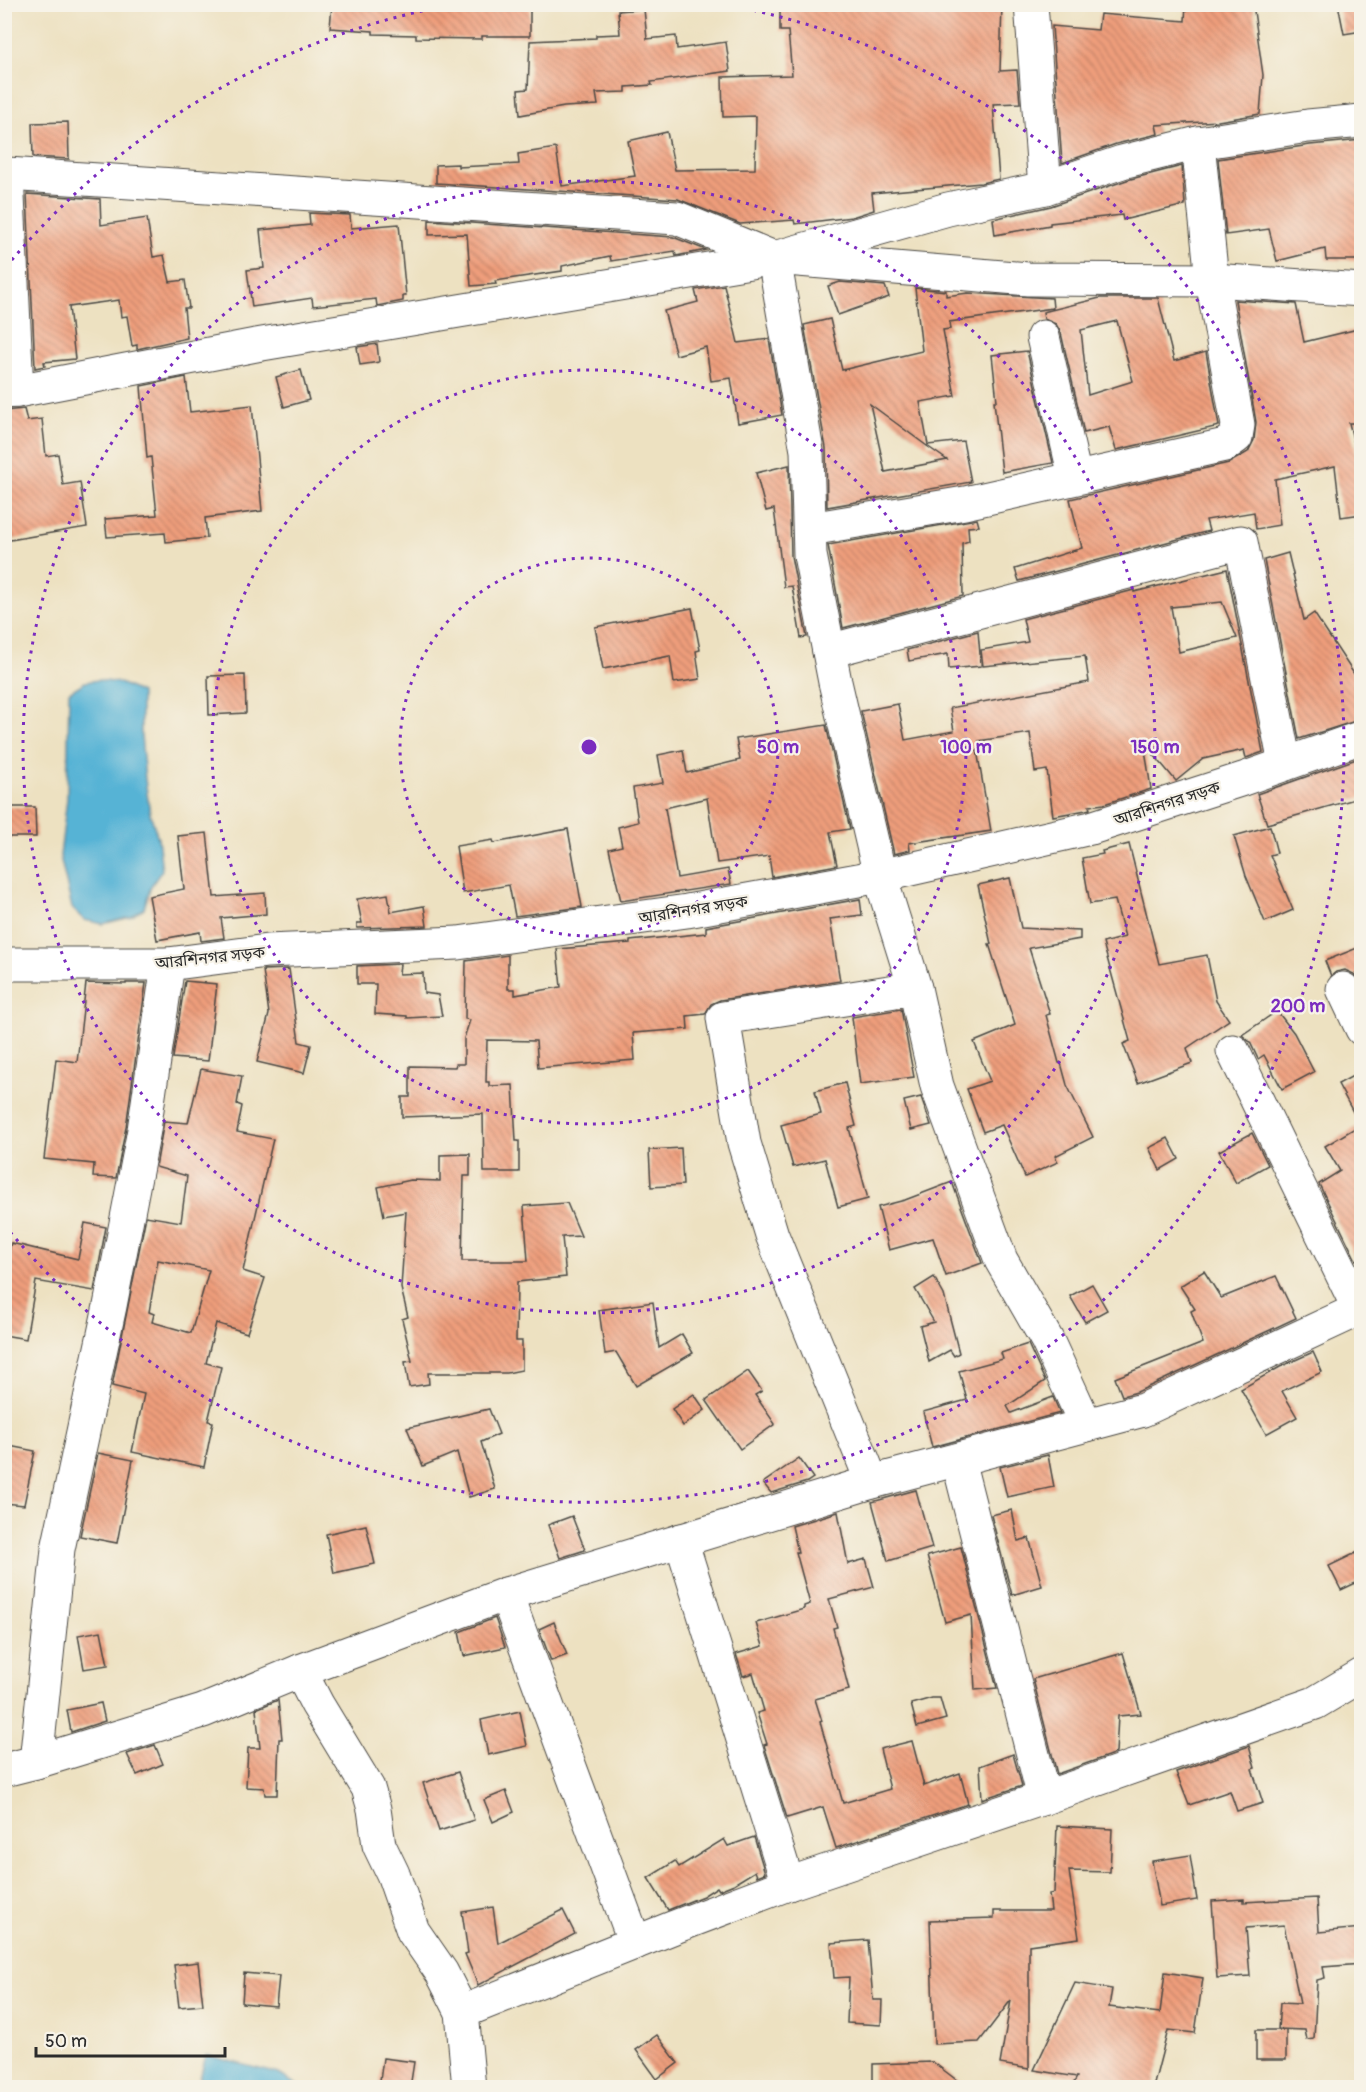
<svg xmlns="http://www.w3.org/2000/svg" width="1366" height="2092" font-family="Pangolin,'Noto Sans Bengali',sans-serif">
  <defs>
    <pattern id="building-back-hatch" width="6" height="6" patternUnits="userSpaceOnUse" patternTransform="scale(1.5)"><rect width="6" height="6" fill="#ef9e7c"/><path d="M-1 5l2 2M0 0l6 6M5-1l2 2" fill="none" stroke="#c28166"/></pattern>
  </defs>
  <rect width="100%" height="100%" fill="#f7f3e8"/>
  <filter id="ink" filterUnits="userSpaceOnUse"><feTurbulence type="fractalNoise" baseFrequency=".0167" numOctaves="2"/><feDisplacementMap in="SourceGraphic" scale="12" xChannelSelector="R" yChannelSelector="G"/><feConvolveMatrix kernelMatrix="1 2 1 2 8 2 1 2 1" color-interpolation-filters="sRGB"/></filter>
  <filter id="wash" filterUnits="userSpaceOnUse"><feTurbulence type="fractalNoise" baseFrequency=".008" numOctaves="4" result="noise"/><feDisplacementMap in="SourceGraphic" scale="24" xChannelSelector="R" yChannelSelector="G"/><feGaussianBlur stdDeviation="1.35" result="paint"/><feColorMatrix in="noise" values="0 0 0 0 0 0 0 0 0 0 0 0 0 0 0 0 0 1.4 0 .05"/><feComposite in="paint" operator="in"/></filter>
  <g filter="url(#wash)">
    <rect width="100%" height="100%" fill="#ede1c1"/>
    <g fill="#57b3d5" stroke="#416f80" stroke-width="1.5">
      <path d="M98,680L120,683L141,693V735L145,779L150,813L158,838L162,870L151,886L144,908L131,917L103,924L84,920L72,908L60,856L67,798L69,692L85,682Z"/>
      <path d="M206,2055L279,2074L300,2087H178L198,2086Z"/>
    </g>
    <g id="blocks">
      <g fill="url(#building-back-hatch)" fill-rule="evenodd">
        <path d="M332,4H530V36H482V39L416,38V35L373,34V31L330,28Z"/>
        <path d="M780,4H1002L1000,71L1017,70L1020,103L993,104L999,179L981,183L872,193L874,210L852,217L795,224L794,220L740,224L678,199L436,183V165L458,164V167L519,164L518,154L556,148L562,186L635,176L628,141L667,132L675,170L755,169L756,116L723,117L722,77L792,75L788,31H780Z"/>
        <path d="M1186,4H1253L1263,75L1260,114L1218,121L1156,125L1158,134L1116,144L1062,163L1052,26L1098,30L1100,14L1185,21Z"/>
        <path d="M1338,4H1362V31L1344,34Z"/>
        <path d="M644,9L647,39L676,36L677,49L726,42L730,71L651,82L652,85L626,87V92L596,93L598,105L564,107L520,115L518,90L528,89L530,41L596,38V35L620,34L618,11Z"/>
        <path d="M68,122L69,159L33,157L32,123Z"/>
        <path d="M1362,140V260H1326L1325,249L1277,261L1269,229L1226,235L1218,159L1310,145Z"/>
        <path d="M1182,166L1185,205L1123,220L1122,215L1050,223V225L995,235L993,219L1051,206L1127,180Z"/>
        <path d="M27,194L100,199L101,225L147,218L153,257L164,255L170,282L185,280L189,308H184L187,338L137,349V345L132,346L127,316L121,317L119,300L69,307L75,359L44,362L45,366L35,368Z"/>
        <path d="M309,213L350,215L351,228L399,224L406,296H403V301L377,306L376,299L313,306L312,298L252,307L247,270L264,268L260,230L310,225Z"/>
        <path d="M429,220L673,237L706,250L676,256L675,251L611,261L610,256L562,266V271L495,281L496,284L471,286L467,234L429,235Z"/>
        <path d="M840,282L885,286L889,297L838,315L828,286Z"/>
        <path d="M724,285L738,343L769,339L782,415L738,423L731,378L711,381L706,347L676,355L664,311L698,302L695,290Z"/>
        <path d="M915,288L946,291V296L968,293L1052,298L1053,308L949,322L950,329L943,330L955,396L920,402L928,445L963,441L971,482L827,507L826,448L804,325L830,319L842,370L922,351ZM870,404L927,446L947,460L885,472Z"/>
        <path d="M1100,298H1158L1174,361L1206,352L1219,426L1116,450L1109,427L1084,433L1061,333L1056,324L1044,319L1043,312ZM1117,321L1133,381L1088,395L1081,330Z"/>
        <path d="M1235,300L1296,304L1304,342L1362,328V423H1349L1359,463H1362V514L1341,517L1335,466L1275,479L1280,525L1256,529L1254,512L1206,520L1209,531L1019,581L1015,569L1082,548L1070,499L1229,463L1248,452L1254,440L1256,422Z"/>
        <path d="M377,344L379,362L360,365L357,347Z"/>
        <path d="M1027,351L1053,463L1002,472L994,401H997L992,355Z"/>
        <path d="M301,370L309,400L284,407L276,377Z"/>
        <path d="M186,377L190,412L252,405L262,511L205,518L207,538L166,542L165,533L107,537L105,519L157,515L151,457L147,458L141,386Z"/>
        <path d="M24,409L27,421L42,419L46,456L58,454L63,485L80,482L87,527L4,541V411Z"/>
        <path d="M789,465L791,556L807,637L801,638L792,586L784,587L774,509L766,511L756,473Z"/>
        <path d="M977,519L979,526L968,527L969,541L962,543L963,596L843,628L828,545Z"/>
        <path d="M1288,553L1304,620L1314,613L1362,686V719L1299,739L1264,560Z"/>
        <path d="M1227,569L1263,752L1246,758L1244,750L1203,759L1176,781L1144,743L1151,789L1104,804L1089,806L1090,809L1086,810L1053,816L1047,770L1035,772L1030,733L979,741L980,750H977L991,831L909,843L910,850L894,854L861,711L898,704L905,740L954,731L950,708L1089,682L1085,656L983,666L981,650L1028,642L1023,619L1134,590V592ZM1222,602L1237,638L1179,652L1171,607Z"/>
        <path d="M692,608L700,650L696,651L700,679L674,683L670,656L603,669L595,627Z"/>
        <path d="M978,631L981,666L949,669L948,654L909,661L907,650Z"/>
        <path d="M245,675L246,713L209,715L208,676Z"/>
        <path d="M826,725L850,829L830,832L837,865L772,877L769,856L717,863L707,798L665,808L677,878L728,869L731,884L621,901L609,849L622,846L618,827L638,822L633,788L663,783L658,755L683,750L687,773L740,760L736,739Z"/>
        <path d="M1362,757V797L1267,824L1257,794Z"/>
        <path d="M4,807H35L36,837H4Z"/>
        <path d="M1270,826L1277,853L1270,855L1293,910L1265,922L1246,876L1234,836Z"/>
        <path d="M568,829L582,907L515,916L509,885L463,893L456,846L493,840L494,843Z"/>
        <path d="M207,833L214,897L265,893L266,914L221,918L224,938L201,941L200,932L157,940L149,896L184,889L178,836Z"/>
        <path d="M1129,844L1159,964L1207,955L1216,1001L1229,1020L1187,1048L1192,1063L1138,1083L1123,1044L1130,1041L1103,943L1125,937L1115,900L1090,904L1082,858L1103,854L1102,851Z"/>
        <path d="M1010,878L1021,928L1080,931V939L1029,948L1050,1014L1046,1015L1059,1063H1061L1067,1085L1093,1137L1055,1156L1058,1162L1025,1177L1002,1125L983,1132L967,1089L990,1081L974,1042L1015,1025L989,944H991L978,885Z"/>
        <path d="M388,894L391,912L424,906L427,926L357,928V923H362L357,899Z"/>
        <path d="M860,899L862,915L830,919L840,981L720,1000L711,1004L705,1014L687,1016L688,1029L633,1033L635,1060L538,1068L536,1041L487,1040L486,1082H489V1086L513,1085L516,1141H519V1172H484L483,1114L402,1117V1097H410V1066L455,1067L456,1064H464V1038L470,1020L465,1019L466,961L508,955V989H515V995L561,987L557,949L630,943V941L706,933V927Z"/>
        <path d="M1362,946V984L1354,974L1345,970L1336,972L1331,976L1325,961Z"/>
        <path d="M400,964L399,974L423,973L424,993L438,995L442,1016L407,1018V1016L375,1014L376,984H357V966Z"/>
        <path d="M289,969L299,1042L311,1045L304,1073L257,1062L269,1014L263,970Z"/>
        <path d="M185,981L217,984L208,1061L173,1058Z"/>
        <path d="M86,983L126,984V983H146L126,1127L116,1178L93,1177L94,1164L44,1159L56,1059L77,1062Z"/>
        <path d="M901,1009L914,1077L860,1084L852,1017Z"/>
        <path d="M1277,1011L1294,1033L1314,1072L1282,1089L1264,1055L1258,1059L1250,1042L1242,1035Z"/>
        <path d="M201,1069L242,1076L237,1104L242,1106L237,1132L273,1139L243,1271L265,1278L247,1333L216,1323L206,1363L221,1367L208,1421L213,1422L204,1467L132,1452L144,1394L112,1386L146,1216L181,1222L187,1176L156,1167L164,1121L188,1123ZM158,1260L209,1270L191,1333L152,1322L154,1314L149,1312Z"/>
        <path d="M1362,1071V1257L1356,1260L1319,1184L1340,1171L1325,1146L1360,1125L1338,1084Z"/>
        <path d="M845,1083L856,1126L849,1128L868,1199L838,1207L825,1159L793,1167L781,1125L821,1114L815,1091Z"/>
        <path d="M921,1097L931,1125L911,1130L904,1101Z"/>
        <path d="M1252,1133L1268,1165L1236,1183L1219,1151Z"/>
        <path d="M1168,1138L1179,1159L1160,1170L1149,1148Z"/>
        <path d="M681,1148L683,1185L651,1187L649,1150Z"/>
        <path d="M470,1154V1176H464L462,1261H528L524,1206L567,1203L581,1236L562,1237L566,1277L517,1282L516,1341H522V1370L507,1373H428L429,1384L409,1387L405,1362L412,1361L402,1319L408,1317L401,1288L406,1212L384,1216L378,1187L411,1180L440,1181V1155Z"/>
        <path d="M952,1182L982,1263L946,1276L933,1238L889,1250L878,1207L905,1200Z"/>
        <path d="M85,1223L106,1227L94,1291L36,1281L26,1339L4,1335V1271L11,1243L78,1259Z"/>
        <path d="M1204,1271L1221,1298L1276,1276L1296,1318L1137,1392L1122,1396L1115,1378L1203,1343L1191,1311L1195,1309L1180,1286Z"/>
        <path d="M934,1277L944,1295L959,1353L954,1356L950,1350L929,1362L920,1326L934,1322L915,1289Z"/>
        <path d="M1092,1284L1107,1310L1085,1322L1070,1296Z"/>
        <path d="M653,1302L659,1348L682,1334L693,1353L636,1386L616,1352L605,1354L599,1310Z"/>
        <path d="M1028,1344L1045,1381L1007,1406L1011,1413L1053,1397L1060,1413L932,1447L923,1412L967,1400L959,1371L1003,1359L1001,1353Z"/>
        <path d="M1313,1352L1322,1372L1282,1391L1297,1417L1266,1434L1241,1389L1280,1367Z"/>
        <path d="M748,1371L762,1391L755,1395L775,1424L740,1449L706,1400Z"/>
        <path d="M694,1394L705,1410L683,1426L672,1409Z"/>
        <path d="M489,1409L499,1434L481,1442L495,1489L469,1497L457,1452L423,1466L407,1428Z"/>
        <path d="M4,1445L35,1451L24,1505L4,1503Z"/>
        <path d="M98,1453L133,1460L117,1543L80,1536Z"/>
        <path d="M1048,1455L1054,1487L1007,1497L1000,1467Z"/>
        <path d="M799,1458L813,1478L807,1482L771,1493L763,1483Z"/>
        <path d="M916,1490L932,1548L888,1561L872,1502Z"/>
        <path d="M1012,1510L1018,1541L1029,1538L1042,1586L1012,1595L991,1515Z"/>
        <path d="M838,1512L848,1564L866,1559L874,1587L829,1599L837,1627L833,1628L849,1690L815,1699L822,1721L820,1722L843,1803L890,1789L880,1749L912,1741L924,1786L960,1773L968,1804L836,1848L823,1807L787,1818L764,1745L767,1744L757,1713L764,1711L753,1673L743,1676L736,1654L763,1646L756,1623L804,1609V1606L810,1604L796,1552H798L792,1526Z"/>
        <path d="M572,1516L585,1550L560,1558L548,1525Z"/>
        <path d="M366,1525L375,1564L334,1573L326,1534Z"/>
        <path d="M961,1547L997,1688L975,1690L971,1615L945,1622L927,1556Z"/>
        <path d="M1362,1550V1580L1341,1590L1329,1566Z"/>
        <path d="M495,1618L505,1647L464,1656L459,1632Z"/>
        <path d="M554,1622L567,1655L551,1661L539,1629Z"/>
        <path d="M101,1631L108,1665L84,1669L78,1635Z"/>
        <path d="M1123,1653L1141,1714L1118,1716L1116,1753L1057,1774L1033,1679Z"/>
        <path d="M932,1698H940L946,1719L917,1727L911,1704Z"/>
        <path d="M278,1700L282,1739H279L277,1795H265L264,1788L246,1787L248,1748H260L256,1709Z"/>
        <path d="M101,1703L105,1721L71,1732L67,1710Z"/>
        <path d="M520,1711L527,1746L488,1755L481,1720Z"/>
        <path d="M155,1745L163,1764L137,1775L127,1754Z"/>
        <path d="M1249,1746L1255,1768L1252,1769L1263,1803L1237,1811L1230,1791L1189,1805L1176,1772Z"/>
        <path d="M1013,1754L1022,1786L982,1799L980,1766Z"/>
        <path d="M458,1772L474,1820L439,1831L423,1783Z"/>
        <path d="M506,1791L514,1812L493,1822L484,1800Z"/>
        <path d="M1057,1826L1112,1829L1110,1872L1069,1871L1079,1938L1029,1945V2069L1000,2064L1011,2000L979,2042L934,2044L930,1920L994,1918V1911H1051L1049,1894L1054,1893Z"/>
        <path d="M754,1837L765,1873L757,1876L755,1871L734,1884L719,1890L717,1887L703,1896L668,1910L648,1878L675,1861L679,1867L724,1839L728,1846Z"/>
        <path d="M1190,1855L1197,1900L1160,1906L1152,1861Z"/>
        <path d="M1317,1898L1319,1932L1362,1928V1964L1323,1967L1325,1978L1317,1980L1314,2039L1307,2040L1305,2030L1278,2029L1280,2003L1300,2004L1284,1925L1246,1928L1250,1976L1217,1978L1212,1901L1244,1899V1902Z"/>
        <path d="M493,1907L498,1943L563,1910L575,1934L478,1985L465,1954L468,1953L462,1912Z"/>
        <path d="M868,1940L873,2000H882L881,2025L847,2023L849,1977L834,1978L831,1943Z"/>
        <path d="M198,1962L203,2005L179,2007L174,1965Z"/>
        <path d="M1165,1972L1203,1978L1195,2033L1168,2030L1153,2088H1071L1077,2077L1034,2070L1075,1983L1112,1989L1109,2007L1160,2013Z"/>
        <path d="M244,1973L279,1976L276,2006L242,2003Z"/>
        <rect x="1256" y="2030" width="30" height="30"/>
        <path d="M657,2035L678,2063L657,2079L636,2050Z"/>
        <path d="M383,2058L414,2062L410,2088H379Z"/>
        <path d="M933,2062L967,2088H873V2064Z"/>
      </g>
    </g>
  </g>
  <g filter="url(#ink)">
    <use href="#blocks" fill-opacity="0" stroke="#484642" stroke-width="1.5"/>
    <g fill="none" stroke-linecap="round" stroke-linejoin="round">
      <defs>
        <g id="minor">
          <path d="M1031,4L1045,188"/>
          <path d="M4,174H7L17,391"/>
          <path d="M7,174L677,218L774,258L1028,279L1212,280L1362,290"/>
          <path d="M774,258L807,451L810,555L835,682L880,876L915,988L937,1086L1001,1260L1047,1340L1086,1425"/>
          <path d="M1043,337L1075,477"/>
          <path d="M4,392L17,391L256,345L774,258L948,209L1045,188L1122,162L1198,143L1308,126L1362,121"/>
          <path d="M810,529L965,503L1225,445L1236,437L1238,425L1212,280L1198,143"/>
          <path d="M829,651L1241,542L1285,764"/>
          <path d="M4,964H168L267,951L458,943L687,911L880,876L1091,828L1243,779L1362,737"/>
          <path d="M1343,989L1362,1029"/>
          <path d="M1233,1051L1359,1309"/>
          <path d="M958,1460L1044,1798"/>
          <path d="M872,1482L772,1235L744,1143L723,1018L915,988"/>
          <path d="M681,1540L788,1884"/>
          <path d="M506,1594L635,1943"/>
          <path d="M300,1671L317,1704L368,1788L374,1809L379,1845L393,1874L413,1931L442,1973L462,2012"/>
          <path d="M36,1762L203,1711L300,1671L506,1594L872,1482L1143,1410L1362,1308"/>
          <path d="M4,1770L36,1762L58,1549L110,1306L144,1130L168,964"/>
          <path d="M469,2088L462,2012L672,1928L788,1884L1044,1798L1315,1703L1362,1675"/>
        </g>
      </defs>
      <use href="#minor" stroke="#484642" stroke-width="35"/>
      <use href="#minor" stroke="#fff" stroke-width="33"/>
    </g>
  </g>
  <g fill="none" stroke="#7b2cbf" stroke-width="3" stroke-dasharray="3 6">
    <circle cx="589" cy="747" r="189"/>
    <circle cx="589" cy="747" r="377"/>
    <circle cx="589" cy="747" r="566"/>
    <path d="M6 267A755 755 0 0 1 451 5M727 5A755 755 0 1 1 6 1227"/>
  </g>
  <g text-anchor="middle" stroke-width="4.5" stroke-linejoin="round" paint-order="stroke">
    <g font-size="16" fill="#2b2b2b" stroke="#f7f3e8">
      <text transform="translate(1167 803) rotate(-18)" y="6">আরশিনগর সড়ক</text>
      <text transform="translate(693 909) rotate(-9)" y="6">আরশিনগর সড়ক</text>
      <text transform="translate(210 957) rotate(-6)" y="6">আরশিনগর সড়ক</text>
    </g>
  </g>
  <circle cx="589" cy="747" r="9" fill="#7b2cbf" stroke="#f7f3e8" stroke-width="3"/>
  <g font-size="18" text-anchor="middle" font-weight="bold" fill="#7b2cbf" stroke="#f7f3e8" stroke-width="4.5" stroke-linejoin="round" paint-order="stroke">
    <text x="778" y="753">50 m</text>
    <text x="966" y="753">100 m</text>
    <text x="1155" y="753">150 m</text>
    <text x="1298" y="1012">200 m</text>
  </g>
  <rect width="1366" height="2092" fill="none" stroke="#f7f3e8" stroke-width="24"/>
  <path d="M36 2047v9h189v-9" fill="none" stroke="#2b2b2b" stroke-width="3"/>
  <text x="45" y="2047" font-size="18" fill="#2b2b2b" stroke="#f7f3e8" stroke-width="4.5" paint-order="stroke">50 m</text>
</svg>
